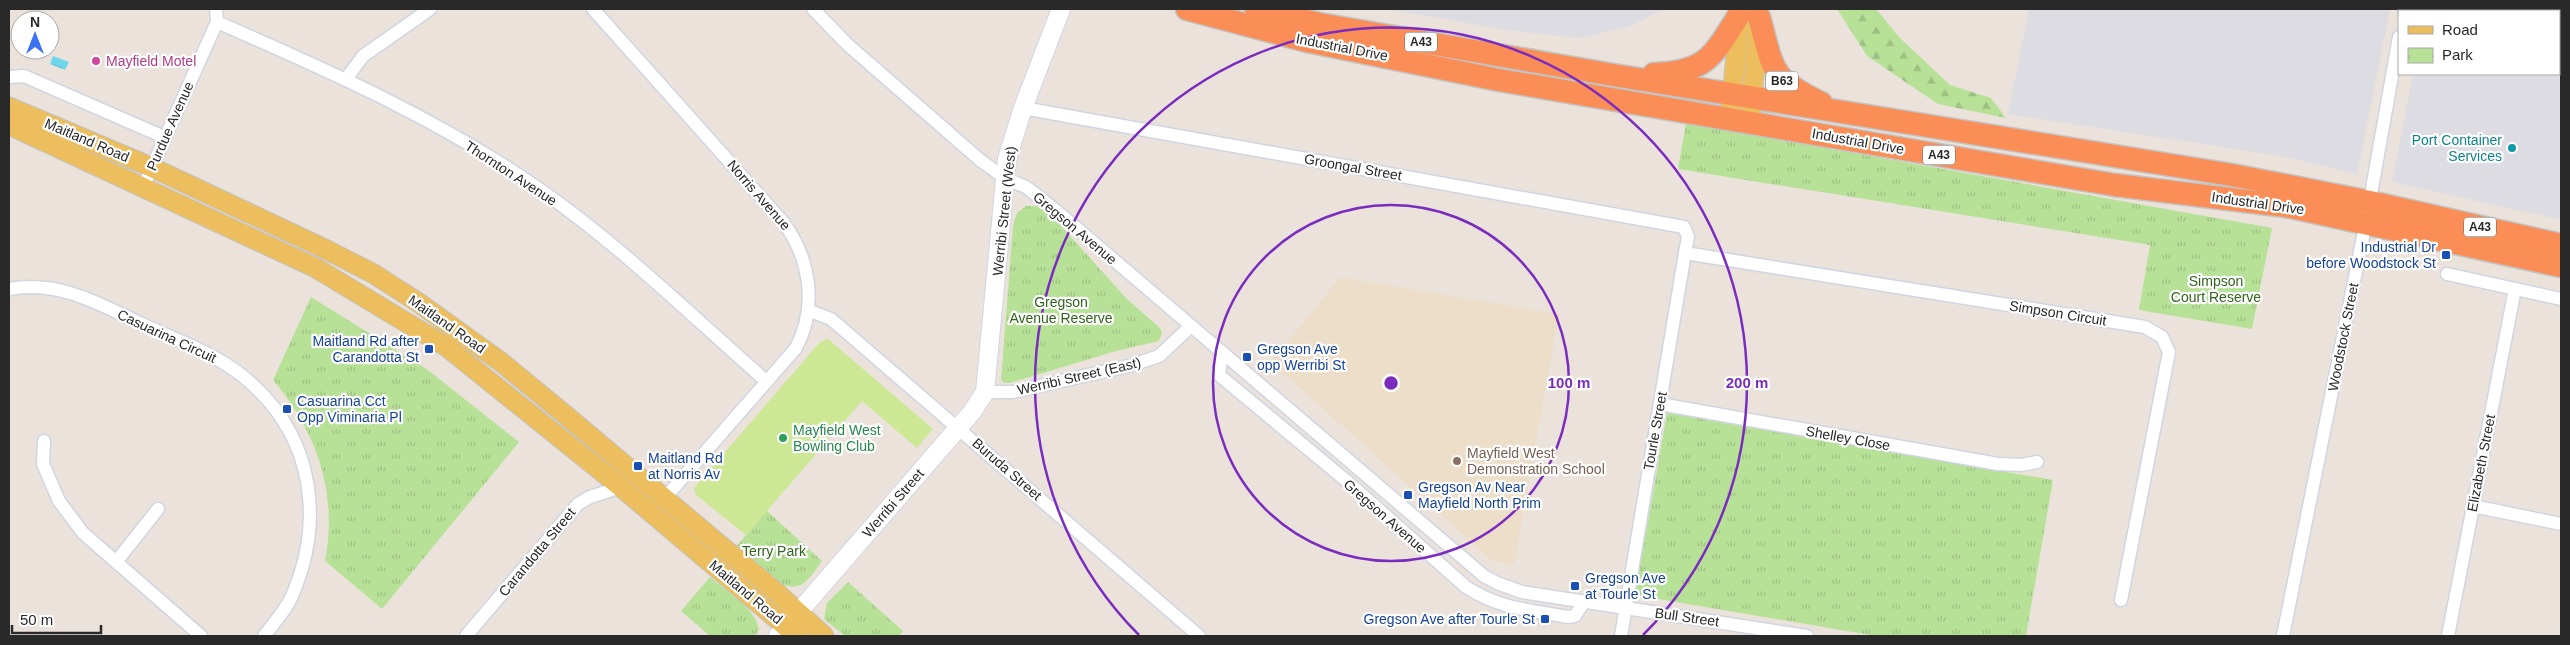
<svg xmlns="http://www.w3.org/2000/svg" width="2570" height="645" font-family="Helvetica,sans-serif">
  <defs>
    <pattern id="forest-firs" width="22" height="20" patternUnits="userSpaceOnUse" patternTransform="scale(1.25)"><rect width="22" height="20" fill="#b8e198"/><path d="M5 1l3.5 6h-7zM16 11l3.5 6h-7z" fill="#9ec183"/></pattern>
    <pattern id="park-tufts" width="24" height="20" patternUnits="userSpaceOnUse" patternTransform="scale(1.25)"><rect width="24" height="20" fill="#b8e198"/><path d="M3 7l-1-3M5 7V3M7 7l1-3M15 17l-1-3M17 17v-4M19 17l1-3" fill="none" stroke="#9ec183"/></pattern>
    <pattern id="water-ripples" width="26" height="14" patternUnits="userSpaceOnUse" patternTransform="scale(1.25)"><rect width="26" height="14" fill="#6fd7ec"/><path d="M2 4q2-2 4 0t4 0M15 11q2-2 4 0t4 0" fill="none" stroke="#60b9ca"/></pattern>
  </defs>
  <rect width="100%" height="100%" fill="#ebe3db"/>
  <g fill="#dddce3">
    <path d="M1386,9H1664L1628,27L1579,38L1506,30Z"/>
    <path d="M2029,9H2390L2357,174L2286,157L2008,114Z"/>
    <path d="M2426,9H2561V220L2392,182L2413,74H2559V11H2426Z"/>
  </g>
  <path fill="#eddeca" d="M1340,277L1559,314L1514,566L1491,560L1271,362Z"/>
  <path fill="url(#forest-firs)" d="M1837,9H1876L1900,38L1950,85L1991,98L2006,118L1938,104L1867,56Z"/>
  <g fill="url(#park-tufts)">
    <path d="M1686,123L2272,228L2252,329L2139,310L2150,245L1678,169Z"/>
    <path d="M1026,206H1037L1051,215L1127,299L1160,328L1162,333L1159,341L1116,351L1010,383H1004L1001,380L1013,226L1017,213Z"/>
    <path d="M311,297L428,370L519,442L382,609L325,561C338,493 317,432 273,380Z"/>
    <path d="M1667,413L2053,480L2026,636H1876L1635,595Z"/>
    <path d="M767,511L822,561C817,568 811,577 804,583C783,598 749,563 733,550Z"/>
    <path d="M710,577C726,591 756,608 759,630L755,636H710L681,611Z"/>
    <path d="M848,582L903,631L899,636H845L824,619L827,603Z"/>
  </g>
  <path fill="#cce894" d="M828,339L933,429L917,448L862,401L746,535L696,495L694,488L820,342Z"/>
  <path fill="url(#water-ripples)" d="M53,56L69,62L65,70L50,64Z"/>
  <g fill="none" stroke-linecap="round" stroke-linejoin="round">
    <defs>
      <g id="street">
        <path d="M593,9L783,222C810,258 818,306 796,348L665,498"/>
        <path d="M813,9L848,45L980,160L1006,179L1026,187L1059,213L1484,576L1497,583L1522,592L1807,636"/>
        <path d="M2404,11V9"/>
        <path d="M217,22C329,71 441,120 542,191C622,247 693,317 766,381"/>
        <path d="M9,77L24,76L164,137"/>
        <path d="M346,79L363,56L430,9"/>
        <path d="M1023,108L1684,227L1688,237L1685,253L1621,636"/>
        <path d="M143,187L217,22L216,9"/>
        <path d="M1685,253L2145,327L2162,337L2169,352L2121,600"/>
        <path d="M2447,274L2561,299"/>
        <path d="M9,289C60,280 99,304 144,325C181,342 223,356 253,385C314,441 324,522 292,596C286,610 273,624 264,636"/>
        <path d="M810,311L831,319L1199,636"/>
        <path d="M1222,353L1219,375L1349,483L1466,587C1500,609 1529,610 1568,617L1575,616L1584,602"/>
        <path d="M985,392H1013L1132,365L1159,356L1191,326"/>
        <path d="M1660,404L1998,464L2022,465L2037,462"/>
        <path d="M44,441L43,464L59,501L83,533L201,636"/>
        <path d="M2473,506L2561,524"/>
        <path d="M116,562L158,509"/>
        <path d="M466,636L578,504L590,497L621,487"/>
        <path d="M2283,636L2366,222L2399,37"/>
        <path d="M2448,636L2515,289"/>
      </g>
      <path id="secondary" d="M778,636L972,412L985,392L1007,159L1023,108L1061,9"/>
      <g id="primary">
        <path d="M9,107L151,167L323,248L374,274L419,303L501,362L563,413L776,592L824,636"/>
        <path d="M1730,119L1740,12"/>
        <path d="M1750,123L1758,27"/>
        <path d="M9,125L316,268L447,347L621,487L797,636"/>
      </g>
      <g id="highway">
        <path d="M1187,9L1307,41L1499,80L2115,185L2286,206L2561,266"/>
        <path d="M1256,9L1319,24L1613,75L2232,175L2370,202L2561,245"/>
        <path d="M1759,17C1774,70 1769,78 1821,103"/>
        <path d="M1654,74C1707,72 1713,56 1739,15"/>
      </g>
    </defs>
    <use href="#street" stroke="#d0d5e2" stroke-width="15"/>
    <use href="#secondary" stroke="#d0d5e2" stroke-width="20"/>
    <use href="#primary" stroke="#c3c3c3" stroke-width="21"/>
    <use href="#highway" stroke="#c3c3c3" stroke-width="25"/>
    <use href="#street" stroke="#fff" stroke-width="12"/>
    <use href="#secondary" stroke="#fff" stroke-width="18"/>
    <use href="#primary" stroke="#edbe5e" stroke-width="19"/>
    <use href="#highway" stroke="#fb8e56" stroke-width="22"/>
  </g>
  <g fill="none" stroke="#7b2cbf" stroke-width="2.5">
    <circle cx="1391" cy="383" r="178"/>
    <path d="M1139 635A356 356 0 1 1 1643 635"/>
  </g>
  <circle fill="#d1479c" stroke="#fff" stroke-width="2" cx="96" cy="61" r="5"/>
  <circle fill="#0f9aa8" stroke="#fff" stroke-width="2" cx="2512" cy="148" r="5"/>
  <g fill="#1a4fb4" stroke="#fff" stroke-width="2">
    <rect x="2441" y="250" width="10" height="10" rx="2.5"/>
    <rect x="424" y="344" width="10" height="10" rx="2.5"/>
    <rect x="1242" y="352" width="10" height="10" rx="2.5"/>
    <rect x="282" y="404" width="10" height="10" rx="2.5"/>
    <rect x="633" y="461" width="10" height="10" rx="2.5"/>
    <rect x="1403" y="490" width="10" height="10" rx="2.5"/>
    <rect x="1570" y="581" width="10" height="10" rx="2.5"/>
    <rect x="1540" y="614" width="10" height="10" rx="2.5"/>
  </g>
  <circle fill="#2e9e5b" stroke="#fff" stroke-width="2" cx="783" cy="438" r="5"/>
  <circle fill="#8d6e63" stroke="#fff" stroke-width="2" cx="1457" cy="461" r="5"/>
  <g text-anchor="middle" stroke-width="4.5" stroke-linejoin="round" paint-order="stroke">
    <g fill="#fff" stroke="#696969" stroke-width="1">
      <rect x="1405" y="32.5" width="32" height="19" rx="4"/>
      <rect x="1766" y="71.5" width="32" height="19" rx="4"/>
      <rect x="1923" y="145.5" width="32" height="19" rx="4"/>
      <rect x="2464" y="217.5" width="32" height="19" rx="4"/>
    </g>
    <g font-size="12" font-weight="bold" fill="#292929">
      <text x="1421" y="46">A43</text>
      <text x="1782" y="85">B63</text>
      <text x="1939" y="159">A43</text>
      <text x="2480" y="231">A43</text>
    </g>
    <g font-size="14" fill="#292929" stroke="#fff">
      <text transform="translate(1342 47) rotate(11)" y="5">Industrial Drive</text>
      <text transform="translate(170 126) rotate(-66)" y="5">Purdue Avenue</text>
      <text transform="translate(87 140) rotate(23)" y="5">Maitland Road</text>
      <text transform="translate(1858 141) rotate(10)" y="5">Industrial Drive</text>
      <text transform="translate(1353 167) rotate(10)" y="5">Groongal Street</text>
      <text transform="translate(511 173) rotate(33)" y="5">Thornton Avenue</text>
      <text transform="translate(759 195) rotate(49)" y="5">Norris Avenue</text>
      <text transform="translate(2258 203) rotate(8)" y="5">Industrial Drive</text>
      <text transform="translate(1004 211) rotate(-84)" y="5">Werribi Street (West)</text>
      <text transform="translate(1075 228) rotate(40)" y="5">Gregson Avenue</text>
      <text transform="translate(2058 313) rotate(9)" y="5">Simpson Circuit</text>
      <text transform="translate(447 324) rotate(35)" y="5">Maitland Road</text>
      <text transform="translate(167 336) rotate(25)" y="5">Casuarina Circuit</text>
      <text transform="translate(2343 337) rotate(-79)" y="5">Woodstock Street</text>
      <text transform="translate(1079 376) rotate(-13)" y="5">Werribi Street (East)</text>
      <text transform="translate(1655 431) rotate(-80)" y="5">Tourle Street</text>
      <text transform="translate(1848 438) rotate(10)" y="5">Shelley Close</text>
      <text transform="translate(2481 463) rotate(-79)" y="5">Elizabeth Street</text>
      <text transform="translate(1007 469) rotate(41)" y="5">Buruda Street</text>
      <text transform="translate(893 503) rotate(-49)" y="5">Werribi Street</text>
      <text transform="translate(1385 516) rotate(41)" y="5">Gregson Avenue</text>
      <text transform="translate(537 552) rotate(-50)" y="5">Carandotta Street</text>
      <text transform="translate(746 592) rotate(40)" y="5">Maitland Road</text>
      <text transform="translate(1687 617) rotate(8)" y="5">Bull Street</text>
    </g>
    <g font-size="14" fill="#b23c85" stroke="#fff" text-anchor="start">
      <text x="106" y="66">Mayfield Motel</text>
    </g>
    <g font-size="14" fill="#0d838f" stroke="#fff" text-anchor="end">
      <text x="2502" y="145">Port Container<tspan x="2502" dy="16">Services</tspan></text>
    </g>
    <g font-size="14" fill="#164399" stroke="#fff" text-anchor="start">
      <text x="2436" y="252" text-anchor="end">Industrial Dr<tspan x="2436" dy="16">before Woodstock St</tspan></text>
      <text x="419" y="346" text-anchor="end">Maitland Rd after<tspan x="419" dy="16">Carandotta St</tspan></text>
      <text x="1257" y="354">Gregson Ave<tspan x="1257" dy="16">opp Werribi St</tspan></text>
      <text x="297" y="406">Casuarina Cct<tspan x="297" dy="16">Opp Viminaria Pl</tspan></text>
      <text x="648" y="463">Maitland Rd<tspan x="648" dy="16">at Norris Av</tspan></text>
      <text x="1418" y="492">Gregson Av Near<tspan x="1418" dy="16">Mayfield North Prim</tspan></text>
      <text x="1585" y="583">Gregson Ave<tspan x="1585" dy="16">at Tourle St</tspan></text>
      <text x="1535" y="624" text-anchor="end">Gregson Ave after Tourle St</text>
    </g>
    <g font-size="14" fill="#31641b" stroke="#fff">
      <text x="2216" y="286">Simpson<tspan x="2216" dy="16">Court Reserve</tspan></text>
      <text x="1061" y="307">Gregson<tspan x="1061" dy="16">Avenue Reserve</tspan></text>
      <text x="774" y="556">Terry Park</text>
    </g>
    <g font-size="14" fill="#27864d" stroke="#fff" text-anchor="start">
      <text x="793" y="435">Mayfield West<tspan x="793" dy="16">Bowling Club</tspan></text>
    </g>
    <g font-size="14" fill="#785e54" stroke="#fff" text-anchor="start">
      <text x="1467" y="458">Mayfield West<tspan x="1467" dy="16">Demonstration School</tspan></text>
    </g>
  </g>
  <circle cx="1391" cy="383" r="8" fill="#7b2cbf" stroke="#fff" stroke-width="2.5"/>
  <g font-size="15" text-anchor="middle" font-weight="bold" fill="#7b2cbf" stroke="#fff" stroke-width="4.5" stroke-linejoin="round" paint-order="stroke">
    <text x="1569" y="388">100 m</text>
    <text x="1747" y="388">200 m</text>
  </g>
  <rect width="2570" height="645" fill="none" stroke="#292929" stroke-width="20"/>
  <rect x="2398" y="10" width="162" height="65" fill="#ffffff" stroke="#a9a9a9"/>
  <rect x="2408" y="26" width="25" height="8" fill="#edbe5e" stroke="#a9a9a9"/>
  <text x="2442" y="35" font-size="15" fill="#292929">Road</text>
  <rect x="2408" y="48" width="25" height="15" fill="url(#park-tufts)" stroke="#a9a9a9"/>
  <text x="2442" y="60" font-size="15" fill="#292929">Park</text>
  <g transform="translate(35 35)"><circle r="24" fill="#ffffff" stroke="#a9a9a9"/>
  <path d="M0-4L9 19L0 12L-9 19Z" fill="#3d71f6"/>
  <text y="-8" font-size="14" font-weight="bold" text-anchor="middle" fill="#292929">N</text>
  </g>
  <path d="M12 625v8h89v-8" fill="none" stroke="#292929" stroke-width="2.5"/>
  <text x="20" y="625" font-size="15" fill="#292929" stroke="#ffffff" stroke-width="4" paint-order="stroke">50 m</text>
</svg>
